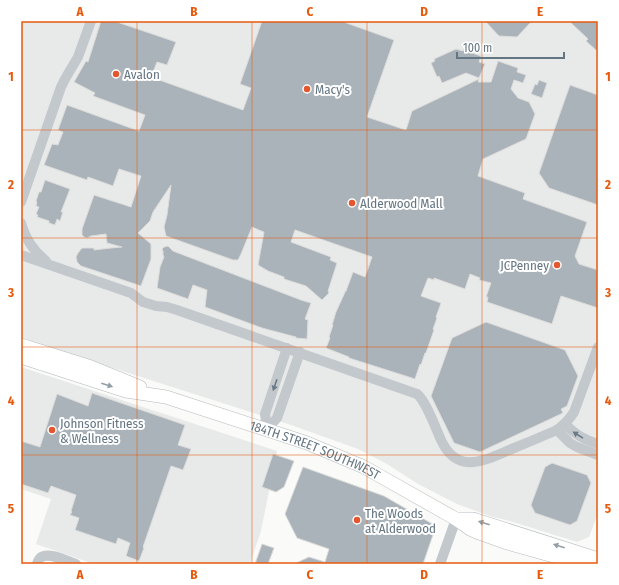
<svg xmlns="http://www.w3.org/2000/svg" width="619" height="585" font-family="'Fira Sans Condensed',sans-serif">
  <rect width="100%" height="100%" fill="#fafaf8"/>
  <g fill="#e8e9e9">
    <path d="M21,21H598V513L589,537L577,542L506,520L493,517L457,504L418,484L387,464L358,449L291,425L72,355L21,337Z"/>
    <path d="M21,367L277,451L261,531L250,564H94L36,544L51,499L21,489Z"/>
  </g>
  <g fill="#aab3b9" stroke="#dcdcda">
    <path d="M101,21H114L176,42L167,65L157,62L151,77L243,110L251,88L240,84L262,21H341L394,40L367,117L406,130L412,111L479,79L478,82H491L498,61L518,68L517,72L526,75L523,83L514,80L511,89L518,98L529,102L535,114L526,139L483,159L478,176L525,193L523,199L587,222L575,256L579,264L598,270V308L561,296L552,324L487,302L488,297H486L491,283L479,280L480,278L470,274L465,289L434,278V280L428,278L421,296L441,303L436,317L437,318L433,329L434,330L426,353H425L421,365L420,364L415,379L349,358V357L326,348L330,338L329,337L333,325H332L336,312L346,290V291L353,272L365,277L372,257L295,230L291,242L331,257L330,260L337,263L328,291L329,293L322,300L306,286L284,279V277L268,271L258,265L264,232L259,230L252,227L241,254L238,260H233L166,236L164,227L167,215L171,185L153,212L150,221L138,233L151,244V259L141,286L81,266L77,262L76,257L78,253L82,248H94V250L111,248L122,247L107,243L106,234L91,236L87,238L84,237L82,235V229L94,195L131,207L141,176L119,169L113,186L88,177L87,180L44,165L52,144L58,145L63,132L58,130L67,105L139,131L145,115L93,96L95,93L74,82L86,61L88,62Z"/>
    <path d="M485,21H532L517,37L499,36Z"/>
    <path d="M569,21H598V52L586,41L588,39Z"/>
    <path d="M456,49L463,51V50L481,56L479,62L485,64L479,78L466,73L442,83L439,76L437,77L431,63L435,61L434,59Z"/>
    <path d="M539,80L547,83L542,98L531,94L535,84L537,85Z"/>
    <path d="M570,85L598,95V205L549,188L539,173Z"/>
    <path d="M45,180L70,189L61,212H63L60,221L57,219L55,225L49,223V221L37,217L38,215L36,214L39,207L36,206L37,202L36,201L39,192H41Z"/>
    <path d="M168,246L173,251L301,300L311,303L305,319L308,320L307,339L296,338V337L262,328L205,307L207,290L193,285L188,299L157,288L160,267L164,257L163,255V251L162,249L164,247Z"/>
    <path d="M486,322L565,350L578,376L567,406L561,409L563,413L480,452L454,443L431,396L452,338Z"/>
    <path d="M92,393L185,425L178,445L191,449L183,470L171,466L143,547L144,548L139,561L126,556L130,543L118,538L116,544L75,530L79,518L70,515L72,512L71,511L76,495L51,486L48,493L21,484V441L40,447L57,394L88,406Z"/>
    <path d="M273,454L294,461L284,487L276,492L262,487Z"/>
    <path d="M552,463L587,475L591,483L577,521L570,525L535,513L531,505L545,467Z"/>
    <path d="M303,467L384,496L436,526L423,564H294L309,557L325,562L329,549L297,538L285,514Z"/>
    <path d="M262,544L274,548L268,564H255Z"/>
  </g>
  <g fill="none" stroke-linecap="round" stroke-linejoin="round">
    <defs>
      <g id="major">
        <path d="M21,345L91,367L140,387"/>
        <path id="s1" d="M21,357L126,391L166,397L307,443L364,467L456,519L470,529L479,533L504,542L582,564"/>
        <path d="M456,519H473L598,559"/>
      </g>
    </defs>
    <use href="#major" stroke="#b5babe" stroke-width="14"/>
    <g stroke="#c3c8cc" stroke-width="10">
      <path d="M21,202L61,87L65,79L78,57L91,21"/>
      <path d="M21,223C26,240 33,250 46,261"/>
      <path d="M21,255L131,293L143,302L156,306L167,307L177,310L417,394C426,401 436,429 441,440C458,477 487,459 514,448C529,442 543,436 557,430C564,425 569,420 574,412L598,347"/>
      <path d="M565,424C576,435 583,439 598,444"/>
      <path d="M267,429L265,414L287,348"/>
      <path d="M267,429L277,418L300,352"/>
      <path d="M557,430L570,443L577,447L598,455"/>
      <path d="M37,564C37,563 39,559 40,558C48,551 67,561 76,564"/>
      <path d="M440,564L456,519"/>
    </g>
    <use href="#major" stroke="#fff" stroke-width="13"/>
  </g>
  <defs><path id="oneway-solid" d="M-6-.8H1V-3.2L6.5 0L1 3.2V.8H-6Z"/></defs>
  <g fill="#939fa8">
    <use href="#oneway-solid" transform="translate(107 385) rotate(17)"/>
    <use href="#oneway-solid" transform="translate(484 523) rotate(-162)"/>
    <use href="#oneway-solid" transform="translate(559 546) rotate(-163)"/>
  </g>
  <g fill="#6a7a87">
    <use href="#oneway-solid" transform="translate(275 385) rotate(109)"/>
    <use href="#oneway-solid" transform="translate(578 435) rotate(-148)"/>
  </g>
  <path fill="none" stroke="#e8590c" stroke-width="1" stroke-opacity="0.55" d="M137,21V564M252,21V564M367,21V564M482,21V564M21,130H598M21,238H598M21,347H598M21,455H598"/>
  <g fill="#e4572e" stroke="#fff" stroke-width="1.5">
    <circle cx="116" cy="74" r="4"/>
    <circle cx="307" cy="89" r="4"/>
    <circle cx="352" cy="203" r="4"/>
    <circle cx="557" cy="265" r="4"/>
    <circle cx="52" cy="430" r="4"/>
    <circle cx="357" cy="520" r="4"/>
  </g>
  <g text-anchor="middle" stroke-width="4" stroke-linejoin="round" paint-order="stroke">
    <g font-size="13" fill="#657683" stroke="#fff" text-anchor="start">
      <text x="124" y="79">Avalon</text>
      <text x="315" y="94">Macy's</text>
      <text x="360" y="208">Alderwood Mall</text>
      <text x="549" y="270" text-anchor="end">JCPenney</text>
      <text x="60" y="428">Johnson Fitness<tspan x="60" dy="15">&amp; Wellness</tspan></text>
      <text x="365" y="518">The Woods<tspan x="365" dy="15">at Alderwood</tspan></text>
    </g>
    <g font-size="13" fill="#657683" stroke="#fff">
      <text dy="5" stroke="none"><textPath href="#s1" startOffset="309">184TH STREET SOUTHWEST</textPath></text>
    </g>
  </g>
  <rect width="619" height="585" fill="none" stroke="#ffffff" stroke-width="44"/>
  <path d="M457 52v6h107v-6" fill="none" stroke="#657683" stroke-width="2"/>
  <text x="463" y="52" font-size="12" fill="#657683" stroke="#ffffff" stroke-width="3" paint-order="stroke">100 m</text>
  <rect x="22" y="22" width="575" height="541" fill="none" stroke="#e8590c" stroke-width="1.5"/>
  <g font-size="13" text-anchor="middle" font-weight="bold" fill="#e8590c">
    <text x="80" y="16">A</text>
    <text x="194" y="16">B</text>
    <text x="310" y="16">C</text>
    <text x="424" y="16">D</text>
    <text x="540" y="16">E</text>
    <text x="11" y="81">1</text>
    <text x="608" y="81">1</text>
    <text x="11" y="189">2</text>
    <text x="608" y="189">2</text>
    <text x="11" y="297">3</text>
    <text x="608" y="297">3</text>
    <text x="11" y="405">4</text>
    <text x="608" y="405">4</text>
    <text x="11" y="513">5</text>
    <text x="608" y="513">5</text>
    <text x="80" y="579">A</text>
    <text x="194" y="579">B</text>
    <text x="310" y="579">C</text>
    <text x="424" y="579">D</text>
    <text x="540" y="579">E</text>
  </g>
</svg>
